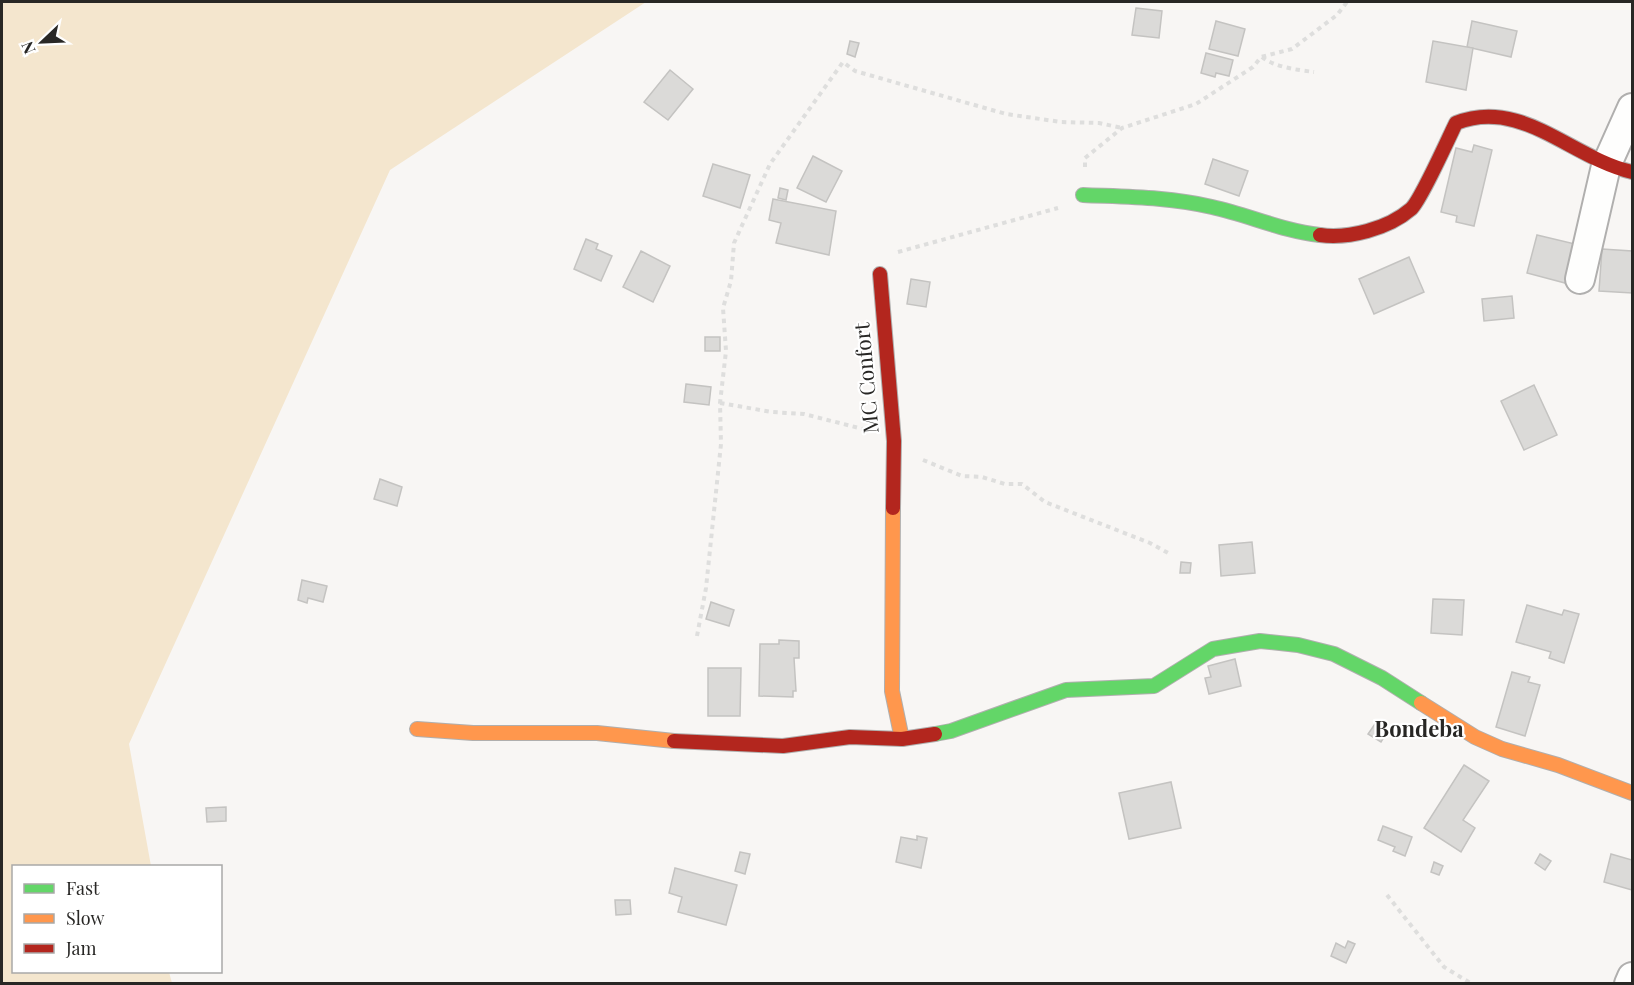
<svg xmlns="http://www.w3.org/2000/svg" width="1634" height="985" font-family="'Playfair Display',serif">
  <rect width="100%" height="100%" fill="#f8f6f4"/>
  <path fill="#f4e6ce" d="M2,2H646L390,170L129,744L151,866H14V972H169L172,983H2Z"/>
  <g fill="#dbdad8" stroke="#c4c3c1" stroke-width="1.5">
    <path d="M1136,8L1162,11L1159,38L1132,35Z"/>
    <path d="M1216,21L1245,29L1238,56L1209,49Z"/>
    <path d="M1472,21L1517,31L1511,57L1467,47Z"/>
    <path d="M850,41L859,43L855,57L847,54Z"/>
    <path d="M1433,41L1473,48L1466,90L1426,82Z"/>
    <path d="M1206,53L1233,60L1229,76L1216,73L1215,77L1201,73Z"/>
    <path d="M670,70L693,89L668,120L644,102Z"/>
    <path d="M1474,145L1492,150L1474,226L1456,222L1457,216L1441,212L1456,148L1472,152Z"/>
    <path d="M813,156L842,171L826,202L797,188Z"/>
    <path d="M1213,159L1248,171L1239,196L1205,184Z"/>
    <path d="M713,164L750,175L740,208L703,196Z"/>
    <path d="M780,188L788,190L786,200L778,198Z"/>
    <path d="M773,199L836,211L829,255L776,243L781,223L769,220Z"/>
    <path d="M1537,235L1575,244L1565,283L1527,273Z"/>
    <path d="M586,239L598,244L596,249L612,256L601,281L574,269Z"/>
    <path d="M1602,249L1632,251V293L1599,291Z"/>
    <path d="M641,251L670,266L653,302L623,287Z"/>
    <path d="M1409,257L1424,292L1374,314L1359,279Z"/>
    <path d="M911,279L930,282L926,307L907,304Z"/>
    <path d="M1512,296L1514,318L1484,321L1482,299Z"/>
    <rect x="705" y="337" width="15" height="14"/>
    <path d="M686,384L711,387L709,405L684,402Z"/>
    <path d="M1534,385L1557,435L1524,450L1501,401Z"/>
    <path d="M380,479L402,487L397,506L374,499Z"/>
    <path d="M1252,542L1255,573L1221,576L1219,545Z"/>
    <path d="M1181,562L1191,563L1190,573H1180Z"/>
    <path d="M302,580L327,586L323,602L308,598L307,603L298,600Z"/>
    <path d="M1433,599L1464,600L1462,635L1431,633Z"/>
    <path d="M711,602L734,610L729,626L706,619Z"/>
    <path d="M1527,605L1562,615L1564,610L1579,614L1564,663L1549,658L1551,652L1516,642Z"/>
    <path d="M779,640L799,641V658H794L796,691H793V697L759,696L760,644H779Z"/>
    <path d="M1235,659L1241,686L1209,694L1205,678L1211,677L1208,666Z"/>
    <path d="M708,668H741L740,716H708Z"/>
    <path d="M1512,672L1530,677L1528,682L1540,685L1525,736L1496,727Z"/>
    <path d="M1377,721L1383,725L1380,730L1386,734L1381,742L1368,734Z"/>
    <path d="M1464,765L1489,781L1463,820L1475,828L1461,852L1424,828Z"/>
    <path d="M1171,782L1181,828L1129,839L1119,793Z"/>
    <path d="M226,807V821L207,822L206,808Z"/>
    <path d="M1383,826L1412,837L1405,856L1393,851L1395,847L1378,840Z"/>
    <path d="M917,836L927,838L921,868L896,862L901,837L917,840Z"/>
    <path d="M740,852L750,854L745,874L735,871Z"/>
    <path d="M1540,854L1551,861L1545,870L1535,863Z"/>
    <path d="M1611,854L1632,860V890L1604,882Z"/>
    <path d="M1434,862L1443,866L1439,875L1431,872Z"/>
    <path d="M675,868L737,885L726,925L678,912L682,897L669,893Z"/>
    <path d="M615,900H630L631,914L616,915Z"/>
    <path d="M1348,941L1355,944L1346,963L1331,956L1336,943L1345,948Z"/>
  </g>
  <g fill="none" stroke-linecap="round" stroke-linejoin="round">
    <defs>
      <g id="street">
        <path d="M1580,279L1606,166L1632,108"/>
        <path d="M1629,984L1632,977"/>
      </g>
      <g id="fast">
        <path d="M1083,195C1127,197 1169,197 1212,207C1249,215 1282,231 1320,235"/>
        <path d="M935,734L951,731L1066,690L1154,686L1213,649L1260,641L1298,645L1334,654L1382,678L1421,703"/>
      </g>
      <g id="slow">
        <path d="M893,508L892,691L902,739"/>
        <path d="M1421,703L1475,737L1502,749L1558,765L1632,793"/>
        <path d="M417,729L473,733H597L674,741"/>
      </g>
      <g id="jam">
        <path d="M1320,235C1348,239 1388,229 1411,209C1421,200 1448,139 1456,123C1521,97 1571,158 1632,172"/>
        <path d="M880,274L894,441L893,508"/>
        <path d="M674,741L783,746L850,737L902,739L935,734"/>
      </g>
    </defs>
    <use href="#street" stroke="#b0afae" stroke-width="32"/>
    <use href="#fast" stroke="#b0afae" stroke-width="16"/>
    <use href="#slow" stroke="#b0afae" stroke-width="16"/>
    <use href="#jam" stroke="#b0afae" stroke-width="16"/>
    <g stroke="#dededd" stroke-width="4" stroke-dasharray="4.5 4.5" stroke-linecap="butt">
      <path d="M1262,57C1274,67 1298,70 1314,72"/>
      <path d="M1085,167V158L1122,128L1196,104L1253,67L1261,57L1292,49L1337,15L1347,2"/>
      <path d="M898,252L1058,208"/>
      <path d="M720,403L772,412L804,414L863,429"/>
      <path d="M923,460L962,476L982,477L1005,484H1022L1045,502L1150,543L1170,554"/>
      <path d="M697,636L706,588L721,444L720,403L726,351L723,308L731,281L734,243L770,164L843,62L855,71L1006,114L1061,122L1099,123L1122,128"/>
      <path d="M1387,895L1444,967L1472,984"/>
    </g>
    <use href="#street" stroke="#fefefd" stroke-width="28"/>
    <use href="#fast" stroke="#63d668" stroke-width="14"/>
    <use href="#slow" stroke="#ff974d" stroke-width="14"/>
    <use href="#jam" stroke="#b3261e" stroke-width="14"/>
  </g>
  <g text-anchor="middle" stroke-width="4.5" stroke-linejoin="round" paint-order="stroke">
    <g font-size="21" fill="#282725" stroke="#fff">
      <text transform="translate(867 378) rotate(-95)" y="7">MC Confort</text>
    </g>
    <g font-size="22" font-weight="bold" fill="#282725" stroke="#fff">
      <text x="1419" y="737">Bondeba</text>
    </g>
  </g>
  <rect width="1634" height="985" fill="none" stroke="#282725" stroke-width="6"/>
  <rect x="12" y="865" width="210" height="108" fill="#ffffff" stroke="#a9a9a8" stroke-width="1.5"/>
  <rect x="24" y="884" width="30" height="9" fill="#63d668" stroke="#a9a9a8" stroke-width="1.5"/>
  <text x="66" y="895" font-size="18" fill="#282725">Fast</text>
  <rect x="24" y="914" width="30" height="9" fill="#ff974d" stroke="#a9a9a8" stroke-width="1.5"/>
  <text x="66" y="925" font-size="18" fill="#282725">Slow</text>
  <rect x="24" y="944" width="30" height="9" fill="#b3261e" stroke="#a9a9a8" stroke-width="1.5"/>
  <text x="66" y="955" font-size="18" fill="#282725">Jam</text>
  <g transform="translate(42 42) rotate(247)" stroke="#ffffff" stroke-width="4.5" paint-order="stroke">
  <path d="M0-4.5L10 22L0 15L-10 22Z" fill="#282725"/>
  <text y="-9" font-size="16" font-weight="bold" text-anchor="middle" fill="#282725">N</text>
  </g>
</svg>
